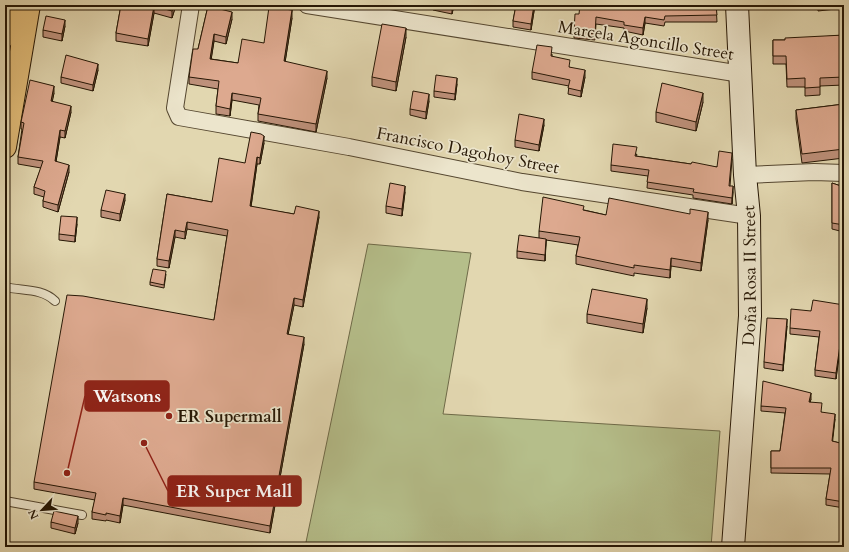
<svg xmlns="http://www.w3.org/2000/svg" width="849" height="552" font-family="Cardo,serif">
  <rect width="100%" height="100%" fill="#e2d7b0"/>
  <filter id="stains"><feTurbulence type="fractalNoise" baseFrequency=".005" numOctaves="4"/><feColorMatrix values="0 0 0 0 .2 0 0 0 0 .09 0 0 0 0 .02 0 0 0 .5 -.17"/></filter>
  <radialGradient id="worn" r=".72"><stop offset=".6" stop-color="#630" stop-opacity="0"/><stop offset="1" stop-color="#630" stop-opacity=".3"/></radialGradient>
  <path fill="#b5be8a" stroke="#6e6a48" d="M368,244L471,253L443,414L720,431L711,547H305Z"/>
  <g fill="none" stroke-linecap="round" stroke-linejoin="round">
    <defs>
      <g id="service">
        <path d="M5,287C22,291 42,288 55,301"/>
        <path d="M5,501L82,515"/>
      </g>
      <g id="minor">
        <path d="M191,5L175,108L179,117L349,147L522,182L749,216"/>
        <path d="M307,5L741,74"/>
        <path d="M745,175L814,172L844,173"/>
      </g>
      <g id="secondary">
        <path id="s1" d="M733,547L750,316L749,216L745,175L737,5"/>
      </g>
      <g id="primary">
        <path d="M5,36L11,5"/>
        <path d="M5,147L29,5"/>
      </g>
    </defs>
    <use href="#service" stroke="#554730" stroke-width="10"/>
    <use href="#minor" stroke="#554730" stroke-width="18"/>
    <use href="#secondary" stroke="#261705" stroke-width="24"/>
    <use href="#primary" stroke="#261705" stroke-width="24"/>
    <use href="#service" stroke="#ece5cc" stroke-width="8"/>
    <use href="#minor" stroke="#ece5cc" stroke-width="16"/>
    <use href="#secondary" stroke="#ece5cc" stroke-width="22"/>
    <use href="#primary" stroke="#e1bc78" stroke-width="22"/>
  </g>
  <g fill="#be917b" stroke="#261705">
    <path d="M120,5H176L172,18L154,13L148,46L116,41V33L121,5Z"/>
    <path d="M433,5H454L452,14L433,10Z"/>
    <path d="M516,5H535L531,30L513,27V21Z"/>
    <path d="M716,5L717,22H665L664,26L645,23L643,35L624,31V28L596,24L595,40L574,38V31L579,14Z"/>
    <path d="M818,5H844V8L818,11Z"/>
    <path d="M208,6L232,19L226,44L214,41L211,59L238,63L264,43L292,18L285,62L327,78L316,132L258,121V114L259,105L232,100L230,116L216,114V106L218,89L189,84V77L198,49Z"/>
    <path d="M65,26L62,41L43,37V30Z"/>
    <path d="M844,35V85L820,86V95L805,96V87H787L786,64H773V40H785Z"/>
    <path d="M406,37L396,91L372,86V77Z"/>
    <path d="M552,54V56L585,77L581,97L568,94L569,86L532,79V72Z"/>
    <path d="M98,70L93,91L61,83V77Z"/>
    <path d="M457,84L455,100L434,97V91Z"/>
    <path d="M54,93L52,101L71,112L65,138L60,137L56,161L69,172L58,212L43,207V201L44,197L34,194V187L41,168L18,164V157L22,129H21V122Z"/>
    <path d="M429,101L426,119L410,115V109Z"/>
    <path d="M703,102L696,131L656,122V112Z"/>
    <path d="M844,104V136H843L844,146V158L802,163L796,119V110Z"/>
    <path d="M544,125L539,151L515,147V140Z"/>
    <path d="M264,143L260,164H257L251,207L294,214L319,217L303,307L294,305L288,334L304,344L270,533L123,505L120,523L106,520V521L92,519V512L95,500L34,489V482L214,320L227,236L187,229L185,239L175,237L169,268L157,266V259L167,194L212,202L245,163Z"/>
    <path d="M637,154L636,156L691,164L717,167L732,159L730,186L733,192L732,204L693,198V195L647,188L648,176L611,171V165Z"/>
    <path d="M832,183L844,187V232L832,229Z"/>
    <path d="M405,192L402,216L386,213V206Z"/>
    <path d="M125,200L120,221L101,217V210Z"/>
    <path d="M584,210L606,215L708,220L701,271L671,266L670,278L634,273V276L576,264V256L578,245L546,240L545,261L517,258V251L539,238V231Z"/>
    <path d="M77,224L75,242L59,240V234Z"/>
    <path d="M166,274L164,288L150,285V282Z"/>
    <path d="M844,305L836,379L815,376V370L819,337L790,334V328L811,311Z"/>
    <path d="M647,308L643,333L587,323V314Z"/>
    <path d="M787,326L783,371L764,368V362Z"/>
    <path d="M811,399L810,402L821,412L835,419L832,441L844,444V508L826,505V499L830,474L771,473V451H780L785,413L761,411V406Z"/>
    <path d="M51,522L78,523L75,534L51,528Z"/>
    <path d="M844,523V540L841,539V534Z"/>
  </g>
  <g fill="#9b7664" stroke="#261705">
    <path d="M174,5H176L172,18V11Z"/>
    <path d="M453,5H454L452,14V8Z"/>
    <path d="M534,5H535L531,30V24Z"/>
    <path d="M154,6V13L148,46V39Z"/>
    <path d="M292,10V18L284,69V61Z"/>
    <path d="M232,12V19L226,44V37Z"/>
    <path d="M645,17V23L643,35V28Z"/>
    <path d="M65,20V26L62,41V34Z"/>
    <path d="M406,28V37L396,91V82Z"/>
    <path d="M214,34V41L210,67V59Z"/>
    <path d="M98,64V70L93,91V85Z"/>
    <path d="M585,70V77L581,97V91Z"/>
    <path d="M327,71V78L316,132V124Z"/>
    <path d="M457,78V84L455,100V94Z"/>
    <path d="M54,86V93L51,108V101Z"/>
    <path d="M232,93V100L230,116V109Z"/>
    <path d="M703,93V102L696,131V122Z"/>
    <path d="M429,94V101L426,119V112Z"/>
    <path d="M71,106V112L65,138V131Z"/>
    <path d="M544,119V125L539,151V145Z"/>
    <path d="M60,130V137L55,168V161Z"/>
    <path d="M264,136V143L260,164V158Z"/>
    <path d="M257,157V164L250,213V206Z"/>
    <path d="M69,165V172L58,212V205Z"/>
    <path d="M405,186V192L402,216V209Z"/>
    <path d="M733,186V192L732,204V198Z"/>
    <path d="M125,194V200L120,221V214Z"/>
    <path d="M319,211V217L303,307V300Z"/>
    <path d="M708,212V220L701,271V263Z"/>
    <path d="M77,217V224L75,242V236Z"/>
    <path d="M187,222V229L185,239V232Z"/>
    <path d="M175,230V237L169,268V261Z"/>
    <path d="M546,239V245L545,261V255Z"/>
    <path d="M671,258V266L670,278V270Z"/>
    <path d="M294,298V305L287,340V334Z"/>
    <path d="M647,299V308L643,333V324Z"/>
    <path d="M844,317V323L836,379V373Z"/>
    <path d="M787,319V326L783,371V365Z"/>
    <path d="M304,337V344L270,533V526Z"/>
    <path d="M811,393V399L809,407V402Z"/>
    <path d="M835,414V419L832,447V441Z"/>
    <path d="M123,498V505L120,523V516Z"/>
    <path d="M78,516V523L75,534V528Z"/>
  </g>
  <g fill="#dda98f" stroke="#261705">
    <path d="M121,5H174L172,11L154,6L148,39L116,33Z"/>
    <path d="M440,5H453L452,8Z"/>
    <path d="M516,5H534L531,24L513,21Z"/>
    <path d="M580,5H716L717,15L665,16L664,20L645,17L643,28L624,25V22L596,17L595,34L574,31L575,14H579Z"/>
    <path d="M208,6L232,12L226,37L214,34L210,59L238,63L242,39L264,43L269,7L292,10L284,61L327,71L316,124L258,114L261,98L232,93L230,109L216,106L219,81L189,77L193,49H198Z"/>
    <path d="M46,16L65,20L62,34L43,30Z"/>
    <path d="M382,24L406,28L396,82L372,77Z"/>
    <path d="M844,35V77L820,78V87L805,88V78L787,79L786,56H773V40H785V38Z"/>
    <path d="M537,45L552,47L551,56L570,60L569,67L585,70L581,91L568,88L570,80L532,72Z"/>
    <path d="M66,55L98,64L93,85L61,77Z"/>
    <path d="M436,75L457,78L455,94L434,91Z"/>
    <path d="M30,80L54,86L51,101L71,106L65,131L60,130L55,161L69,165L58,205L43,201L45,191L34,187L43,161L18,157L24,123L21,122Z"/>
    <path d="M662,83L703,93L696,122L656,112Z"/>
    <path d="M413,91L429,94L426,112L410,109Z"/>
    <path d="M844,104V127H842L844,149L802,154L796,110Z"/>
    <path d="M519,114L544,119L539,145L515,140Z"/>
    <path d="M251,132L261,134L264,136L260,158L257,157L250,206L294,214L296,206L319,211L303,300L294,298L287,334L304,337L270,526L123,498L120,516L106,513V515L92,512L96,493L34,482L67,295L83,296L214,320L228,230L187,222L185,232L175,230L169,261L157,259L167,194L212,202L219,158L245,163Z"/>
    <path d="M613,144L637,147L635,156L691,164L692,162L717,167L719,151L732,153L729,186H733L732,198L693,192L694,189L647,182L649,170L611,165Z"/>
    <path d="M390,183L405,186L402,209L386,206Z"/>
    <path d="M832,183L844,187V225L832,223Z"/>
    <path d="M106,190L125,194L120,214L101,210Z"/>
    <path d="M543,197L584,206L583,210L606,215L609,198L690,214V209L708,212L701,263L671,258L670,270L634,265V268L576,256L580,237L539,231Z"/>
    <path d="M61,216L77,217L75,236L59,234Z"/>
    <path d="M519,235L546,239L545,255L517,251Z"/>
    <path d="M153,269L166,271L164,285L150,282Z"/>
    <path d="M592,289L647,299L643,324L587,314Z"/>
    <path d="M813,300L844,305V317L836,373L815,370L820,331L790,328L791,309L811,311Z"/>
    <path d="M767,318L787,319L783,365L764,362Z"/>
    <path d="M763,381L811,393L809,402L822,403L821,412L835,414L832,441L844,444V502L826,499L831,468H771V451H780L786,408L761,406Z"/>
    <path d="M54,511L78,516L75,528L51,522Z"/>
    <path d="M844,523V535L841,534Z"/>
  </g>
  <circle fill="#8f2418" stroke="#ece5cc" stroke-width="1.5" cx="169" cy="416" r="4"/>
  <g text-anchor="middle" stroke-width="3.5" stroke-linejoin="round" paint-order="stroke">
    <g font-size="17" fill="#261705" stroke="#ece5cc">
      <text transform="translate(646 40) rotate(9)" y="6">Marcela Agoncillo Street</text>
      <text transform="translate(468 150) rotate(11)" y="6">Francisco Dagohoy Street</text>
      <text dy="6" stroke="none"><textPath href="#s1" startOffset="272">Doña Rosa II Street</textPath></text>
    </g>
    <g font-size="17" font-weight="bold" fill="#261705" stroke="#ece5cc" text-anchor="start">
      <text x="177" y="422">ER Supermall</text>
    </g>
  </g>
  <path fill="none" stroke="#8f2418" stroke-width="1.5" d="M67 473L85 396M144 443L168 491"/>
  <g fill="#8f2418" stroke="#ece5cc" stroke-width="1.5">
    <circle cx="67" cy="473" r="4"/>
    <circle cx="144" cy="443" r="4"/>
  </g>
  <g fill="#8f2418" stroke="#8f2418" stroke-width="1.5">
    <rect x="85" y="381" width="84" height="30" rx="4"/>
    <rect x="168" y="476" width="133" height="30" rx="4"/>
  </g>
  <g font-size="18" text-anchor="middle" font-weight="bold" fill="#fff">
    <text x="127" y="402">Watsons</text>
    <text x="234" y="497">ER Super Mall</text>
  </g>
  <rect width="849" height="552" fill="none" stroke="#e2d7b0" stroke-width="20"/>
  <rect x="6" y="6" width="837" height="540" fill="none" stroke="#261705" stroke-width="2"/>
  <rect x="10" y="10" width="829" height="532" fill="none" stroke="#261705"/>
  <g transform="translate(42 510) rotate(244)" stroke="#ece5cc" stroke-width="3" paint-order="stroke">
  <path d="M0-3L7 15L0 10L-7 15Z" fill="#261705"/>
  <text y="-6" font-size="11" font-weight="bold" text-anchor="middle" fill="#261705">N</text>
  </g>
  <rect width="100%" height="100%" filter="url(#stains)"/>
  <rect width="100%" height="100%" fill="url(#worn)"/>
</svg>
